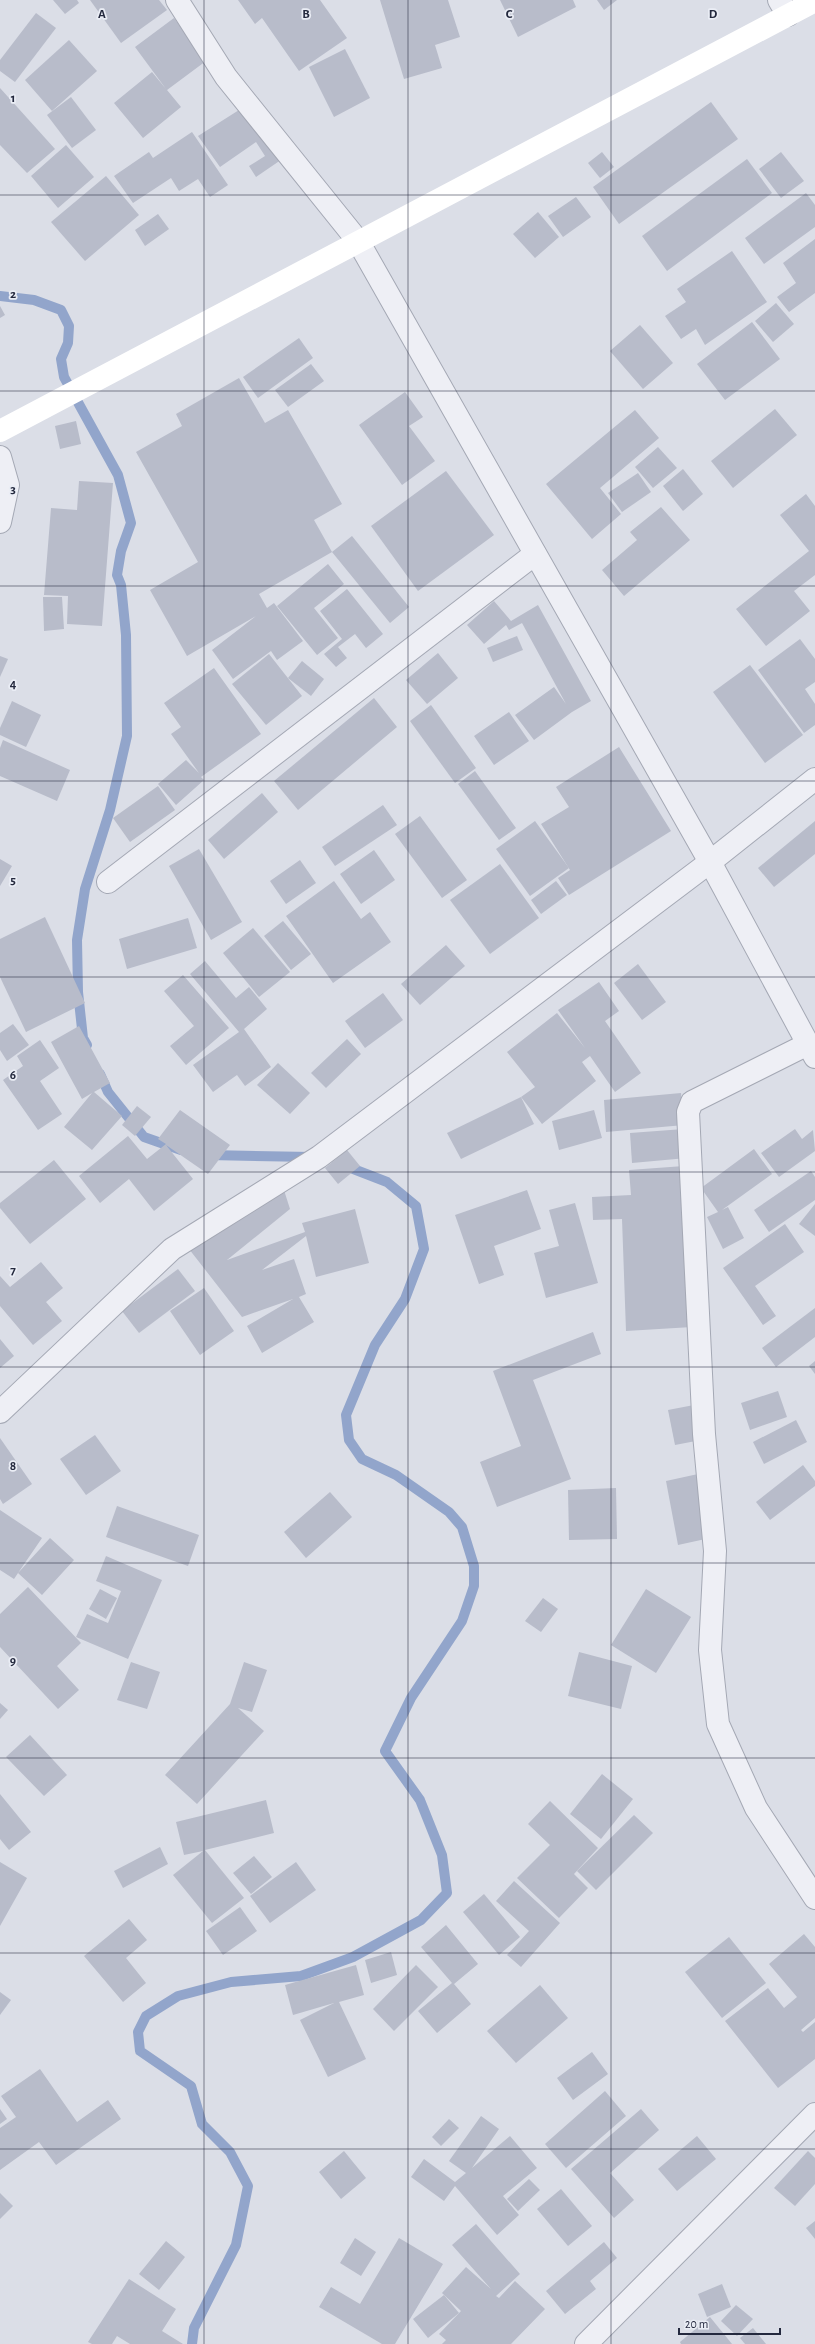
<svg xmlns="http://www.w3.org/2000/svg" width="815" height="2344" font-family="'Alegreya Sans',sans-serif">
  <rect width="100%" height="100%" fill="#dbdee7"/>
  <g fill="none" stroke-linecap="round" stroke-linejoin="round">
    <g stroke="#92a5cb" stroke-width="10">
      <path d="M0,296L34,300L61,310L69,326L68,343L61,359L64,377L118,475L131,523L121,551L117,575L121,585L126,635L127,736L110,810L85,889L77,940L78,992L83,1038L87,1045"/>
      <path d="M100,1074L108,1092L144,1137L181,1150"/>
      <path d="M208,1155L312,1157"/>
      <path d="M192,2344L194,2328L236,2245L248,2186L230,2152L202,2124L191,2086L140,2051L138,2032L146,2016L178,1996L231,1982L301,1976L353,1957L421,1920L447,1893L442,1855L420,1800L385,1751L411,1698L462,1621L474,1586V1566L462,1527L449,1512L396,1475L362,1459L349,1440L346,1415L375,1345L405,1299L424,1249L416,1206L387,1182L343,1165"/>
    </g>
  </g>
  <g fill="#b8bcca">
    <path d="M53,0H77L79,3L65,14Z"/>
    <path d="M90,0H159L167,10L121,43Z"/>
    <path d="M238,0H320L347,38L299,71L262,18L255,24Z"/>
    <path d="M380,0H448L460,37L435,45L442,68L404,79Z"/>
    <path d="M500,0H573L576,7L518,37Z"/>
    <path d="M597,0H617L604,10Z"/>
    <path d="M36,13L56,28L15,82L0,71V60Z"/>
    <path d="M174,18L206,61L167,90L181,107L143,138L114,103L152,72L166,89L135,47Z"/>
    <path d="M69,40L97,71L52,111L25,80Z"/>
    <path d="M345,49L370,98L334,117L309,67Z"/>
    <path d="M0,88L55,149L27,173L0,145Z"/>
    <path d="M71,97L96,130L72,148L47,115Z"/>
    <path d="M258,98L294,151L256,177L249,166L265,156L256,142L220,167L198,136Z"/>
    <path d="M711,102L738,139L619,224L593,187Z"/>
    <path d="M192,132L228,185L210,197L198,179L179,191L171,178L133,203L114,176L149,152L153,158Z"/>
    <path d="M66,145L94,177L58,208L31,176Z"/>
    <path d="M602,152L614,167L600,178L588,163Z"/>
    <path d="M781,152L804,181L781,198L759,169Z"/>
    <path d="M747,159L772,193L667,271L642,236Z"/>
    <path d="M106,176L139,215L85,261L51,222Z"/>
    <path d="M806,193L815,205V227L764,264L745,238Z"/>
    <path d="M576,197L591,217L563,237L548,216Z"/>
    <path d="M538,212L559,237L535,258L513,234Z"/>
    <path d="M158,214L169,229L145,246L135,230Z"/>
    <path d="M815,239V293L789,312L777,297L796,283L783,263Z"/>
    <path d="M732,251L767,302L705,345L696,329L681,339L665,316L686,302L677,289Z"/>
    <path d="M776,303L794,324L773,342L755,321Z"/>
    <path d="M0,306L5,315L0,318Z"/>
    <path d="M752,322L780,359L725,400L697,364Z"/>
    <path d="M640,325L673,363L643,389L610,351Z"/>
    <path d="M299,338L313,358L258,398L243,377Z"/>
    <path d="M311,364L324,381L288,407L275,390Z"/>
    <path d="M239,378L265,423L288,410L342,504L314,520L332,552L259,594L267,608L274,603L303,641L277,660L271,651L233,679L212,650L256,616L187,656L150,590L198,562L136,452L182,426L176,414Z"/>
    <path d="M405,392L423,417L409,426L435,461L402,485L359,425Z"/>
    <path d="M775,409L797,435L733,488L711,461Z"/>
    <path d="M635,410L659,438L600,488L621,514L592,539L546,484Z"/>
    <path d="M76,421L81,444L60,449L55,426Z"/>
    <path d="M658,447L677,468L653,488L635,467Z"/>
    <path d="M683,469L703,494L683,511L663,486Z"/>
    <path d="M446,471L494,535L418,591L371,526Z"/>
    <path d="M638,473L651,492L622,512L608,493Z"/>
    <path d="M79,481L113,483L102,626L67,624L68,596L44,595L51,508L77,510Z"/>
    <path d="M806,494L815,506V575L794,591L810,611L766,646L736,609L809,551L780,515Z"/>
    <path d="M661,507L690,540L624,596L602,570L637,540L630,532Z"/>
    <path d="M352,536L409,607L390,623L332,552Z"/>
    <path d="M328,564L344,584L314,608L338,638L317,655L277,606Z"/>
    <path d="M347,589L383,634L366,648L355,634L338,647L347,658L336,667L324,654L342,639L320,611Z"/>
    <path d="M43,597H62L64,629L44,631Z"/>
    <path d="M494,601L511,621L538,605L591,701L572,712L534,740L515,715L554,687L566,704L522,623L509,630L506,625L484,644L467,625Z"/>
    <path d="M517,636L523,650L493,662L487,648Z"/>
    <path d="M800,639L815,659V682L805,689L815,704V725L804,733L758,670Z"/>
    <path d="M438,653L458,678L427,704L406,680Z"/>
    <path d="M269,654L302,696L266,725L232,684Z"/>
    <path d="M0,656L8,659L0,677Z"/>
    <path d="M302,661L324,679L311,696L288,678Z"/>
    <path d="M750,665L803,735L765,763L713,692Z"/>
    <path d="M214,668L261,734L201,777L204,780L176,805L158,784L186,760L199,773L171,734L181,727L164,703Z"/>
    <path d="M374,698L397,727L298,810L274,781Z"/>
    <path d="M12,701L41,715L26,747L0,735V728Z"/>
    <path d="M431,705L476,768L455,783L410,721Z"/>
    <path d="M509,712L529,741L494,765L474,736Z"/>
    <path d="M3,740L70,770L57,801L0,776V748Z"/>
    <path d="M619,747L671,831L569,895L558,878L570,870L541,824L569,807L556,787Z"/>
    <path d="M475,771L516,828L499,840L458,784Z"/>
    <path d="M158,786L175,810L130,842L113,818Z"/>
    <path d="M262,793L278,812L224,859L208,840Z"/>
    <path d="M383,805L397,825L335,866L322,847Z"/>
    <path d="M420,816L467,880L442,898L395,834Z"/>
    <path d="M535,821L569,868L530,896L496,849Z"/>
    <path d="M815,821V854L774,887L758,868Z"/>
    <path d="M199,849L242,922L211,940L169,866Z"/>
    <path d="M374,850L395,880L361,904L340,874Z"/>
    <path d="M0,859L12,866L0,886Z"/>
    <path d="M300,860L316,883L286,904L270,881Z"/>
    <path d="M500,864L539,918L490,954L450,900Z"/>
    <path d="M334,881L361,919L370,912L391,942L333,983L286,916Z"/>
    <path d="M556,881L567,895L541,914L531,900Z"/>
    <path d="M45,917L85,1003L26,1032L0,977V939Z"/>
    <path d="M188,918L197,948L127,969L119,939Z"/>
    <path d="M283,921L311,954L291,970L264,936Z"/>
    <path d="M253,928L290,972L259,997L223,953Z"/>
    <path d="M446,945L465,966L420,1005L401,984Z"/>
    <path d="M205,961L236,998L249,987L267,1009L244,1029L271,1067L245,1086L237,1075L213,1092L193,1065L239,1032L190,974Z"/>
    <path d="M638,964L666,1002L642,1020L614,983Z"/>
    <path d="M183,975L229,1028L186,1065L170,1046L194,1026L164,991Z"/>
    <path d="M599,982L619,1011L605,1021L641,1073L615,1092L590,1056L582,1062L596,1081L542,1124L521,1097L535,1087L507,1052L557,1013L585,1048L558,1010Z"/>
    <path d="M383,993L403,1020L365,1048L345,1021Z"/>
    <path d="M13,1024L29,1045L7,1061L0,1050V1033Z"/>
    <path d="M79,1026L110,1083L94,1092L122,1116L92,1150L64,1127L92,1093L82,1099L51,1042Z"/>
    <path d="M347,1039L361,1054L326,1088L311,1073Z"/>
    <path d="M40,1040L59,1068L40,1081L62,1114L38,1130L3,1080L23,1066L17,1056Z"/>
    <path d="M278,1063L310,1093L290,1114L257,1085Z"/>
    <path d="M681,1093L684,1125L606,1132L604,1100Z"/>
    <path d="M521,1097L534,1124L461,1159L447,1133Z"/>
    <path d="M137,1106L151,1117L135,1136L122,1125Z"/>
    <path d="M180,1110L230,1145L208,1174L166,1145L193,1179L154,1211L129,1179L100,1203L79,1176L128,1136L147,1159L166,1144L158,1139Z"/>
    <path d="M594,1110L602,1138L559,1150L552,1121Z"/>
    <path d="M684,1129L687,1158L632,1163L630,1133Z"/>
    <path d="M795,1129L802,1139L813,1130L815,1151L779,1177L761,1153Z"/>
    <path d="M754,1149L772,1174L722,1210L728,1207L744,1238L723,1249L707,1217L718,1212L701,1188Z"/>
    <path d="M347,1150L360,1166L338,1184L325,1168Z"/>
    <path d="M54,1160L86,1199L30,1244L0,1208V1203Z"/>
    <path d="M684,1166L692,1327L626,1331L622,1219L593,1220L592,1197L631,1195L629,1170Z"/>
    <path d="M811,1171L815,1177V1200L769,1232L754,1210Z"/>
    <path d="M283,1187L290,1209L227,1260L305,1232L302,1223L355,1209L369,1263L316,1277L306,1236L262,1270L294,1259L306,1294L299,1297L314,1322L262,1353L247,1326L293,1299L242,1317L189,1249Z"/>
    <path d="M527,1190L541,1229L494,1246L504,1275L479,1284L455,1215Z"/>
    <path d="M575,1203L598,1283L546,1298L534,1253L559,1246L549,1210Z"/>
    <path d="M815,1204V1236L799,1224Z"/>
    <path d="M785,1224L804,1252L755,1286L776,1316L763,1325L723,1268Z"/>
    <path d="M41,1262L63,1288L46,1302L62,1321L33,1345L0,1306V1276L10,1287Z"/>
    <path d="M178,1269L195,1291L139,1333L122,1311Z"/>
    <path d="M204,1288L234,1331L200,1355L170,1311Z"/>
    <path d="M815,1308V1337L776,1367L762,1348Z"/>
    <path d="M593,1332L601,1354L533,1380L571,1479L497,1507L480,1462L521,1446L493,1371Z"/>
    <path d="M0,1339L14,1356L0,1368Z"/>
    <path d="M815,1361V1374L809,1366Z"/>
    <path d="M778,1391L787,1417L750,1430L741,1403Z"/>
    <path d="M694,1405L701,1440L675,1445L668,1410Z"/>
    <path d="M796,1420L807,1442L764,1464L753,1442Z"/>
    <path d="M95,1435L121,1471L86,1495L60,1459Z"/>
    <path d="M0,1438L32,1484L3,1504L0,1499Z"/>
    <path d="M803,1465L815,1481V1486L770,1520L756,1502Z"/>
    <path d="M698,1474L710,1538L678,1545L666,1481Z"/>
    <path d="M616,1488L617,1539L569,1540L568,1490Z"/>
    <path d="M330,1492L352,1517L306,1558L284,1532Z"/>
    <path d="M117,1506L199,1535L188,1566L106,1537Z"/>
    <path d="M0,1510L42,1538L18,1573L50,1538L74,1560L42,1595L18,1573L14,1579L0,1570Z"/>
    <path d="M106,1556L162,1580L128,1659L76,1637L87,1614L108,1623L121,1591L96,1581Z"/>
    <path d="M28,1587L81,1643L57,1666L79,1690L58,1709L0,1647V1614Z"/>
    <path d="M100,1589L117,1598L106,1619L89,1609Z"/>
    <path d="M646,1589L691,1617L656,1673L611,1645Z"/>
    <path d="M543,1598L558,1609L541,1632L525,1621Z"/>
    <path d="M579,1652L632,1666L621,1709L568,1696Z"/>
    <path d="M131,1662L160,1672L147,1709L117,1700Z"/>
    <path d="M244,1662L267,1670L252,1712L238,1708L264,1731L197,1804L165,1775L230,1704Z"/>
    <path d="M0,1703L8,1710L0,1719Z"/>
    <path d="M30,1735L67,1775L44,1796L6,1757Z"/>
    <path d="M602,1774L633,1799L601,1839L570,1814Z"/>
    <path d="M0,1794L31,1832L9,1850L0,1839Z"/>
    <path d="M266,1800L274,1833L205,1850L244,1898L212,1923L173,1875L203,1851L184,1855L176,1822Z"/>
    <path d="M550,1801L598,1848L574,1874L588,1888L559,1918L517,1878L550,1845L528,1824Z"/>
    <path d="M634,1815L653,1833L596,1890L577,1871Z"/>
    <path d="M160,1847L168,1864L123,1888L114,1871Z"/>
    <path d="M254,1856L272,1877L251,1894L233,1873Z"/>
    <path d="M0,1862L27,1878L0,1926Z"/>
    <path d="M296,1862L316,1890L270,1923L250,1896Z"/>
    <path d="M514,1881L560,1923L521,1967L507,1955L529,1931L496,1901Z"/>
    <path d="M484,1894L520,1937L499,1955L463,1912Z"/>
    <path d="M240,1907L257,1931L223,1955L206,1931Z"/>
    <path d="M129,1919L147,1940L126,1958L146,1983L123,2002L84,1956Z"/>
    <path d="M446,1925L478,1964L454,1984L471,2004L437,2033L418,2011L452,1983L421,1947Z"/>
    <path d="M804,1934L815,1947V2018L801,2030L803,2032L815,2022V2059L778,2088L725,2021L768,1988L784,2008L797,1997L769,1964Z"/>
    <path d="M729,1937L766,1983L722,2018L685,1972Z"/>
    <path d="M391,1952L397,1975L371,1983L365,1960Z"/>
    <path d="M356,1965L364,1995L339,2002L366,2059L328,2077L300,2020L334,2003L293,2015L285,1985Z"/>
    <path d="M416,1965L438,1987L394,2031L373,2009Z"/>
    <path d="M540,1985L568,2018L516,2063L487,2031Z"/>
    <path d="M0,1992L11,2000L0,2015Z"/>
    <path d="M592,2052L608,2074L573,2100L557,2078Z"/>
    <path d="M40,2069L77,2122L108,2100L121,2119L56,2165L39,2142L0,2170V2128L16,2117L1,2096Z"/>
    <path d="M605,2091L626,2116L566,2168L545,2144Z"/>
    <path d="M0,2109L7,2119L0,2124Z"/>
    <path d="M641,2109L659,2130L610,2173L634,2200L614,2218L571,2169Z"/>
    <path d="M481,2116L499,2129L472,2168L510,2136L537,2168L503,2196L519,2215L497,2235L455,2186L444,2201L411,2177L424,2159L455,2182L466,2173L449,2161Z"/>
    <path d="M449,2119L459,2128L441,2146L432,2137Z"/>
    <path d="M697,2136L716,2159L677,2191L658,2169Z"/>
    <path d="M344,2151L366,2178L341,2199L319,2172Z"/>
    <path d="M808,2151L815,2158V2184L795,2206L774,2188Z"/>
    <path d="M529,2179L540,2190L518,2211L507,2199Z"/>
    <path d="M561,2189L592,2226L568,2246L537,2209Z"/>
    <path d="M0,2193L13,2206L0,2219Z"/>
    <path d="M815,2221V2239L806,2228Z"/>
    <path d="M476,2224L520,2274L496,2296L499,2298L515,2281L545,2309L511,2344H442L446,2340L439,2334L461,2311L442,2293L466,2267L491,2289L452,2245Z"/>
    <path d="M355,2238L376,2252L361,2276L340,2263Z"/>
    <path d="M399,2238L443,2264L395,2344H382L319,2307L331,2287L360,2304Z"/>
    <path d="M166,2241L185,2257L159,2290L139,2274Z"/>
    <path d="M604,2242L617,2258L590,2281L596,2289L565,2314L546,2291Z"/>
    <path d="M129,2279L176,2309L162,2331L183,2344H130L117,2336L112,2344H92L88,2342Z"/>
    <path d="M722,2284L731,2307L707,2317L698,2294Z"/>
    <path d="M444,2295L459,2313L428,2338L413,2319Z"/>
    <path d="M736,2305L753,2319L737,2336L721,2321Z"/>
    <path d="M710,2317L732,2344H681L680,2342Z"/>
    <path d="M753,2328L766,2344H745L740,2338Z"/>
  </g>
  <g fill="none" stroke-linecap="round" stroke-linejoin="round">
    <defs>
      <g id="street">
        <path d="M177,0L226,77L358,241L710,862L815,1057"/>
        <path d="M779,0L788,15"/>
        <path d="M0,457L8,485L0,522"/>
        <path d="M108,882L535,554"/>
        <path d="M808,1044L692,1102L688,1112L704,1434L715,1551L710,1650L718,1724L756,1808L815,1898"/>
        <path d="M0,1412L172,1249L319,1157L710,862L815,779"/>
        <path d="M586,2344L815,2114"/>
      </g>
    </defs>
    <use href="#street" stroke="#a4a8b4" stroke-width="24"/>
    <use href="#street" stroke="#eeeff5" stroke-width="22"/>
    <path stroke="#fff" stroke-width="22" d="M0,431L815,1"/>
  </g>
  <path fill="none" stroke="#24293e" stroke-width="1" stroke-opacity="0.55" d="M204,0V2344M408,0V2344M611,0V2344M0,195H815M0,391H815M0,586H815M0,781H815M0,977H815M0,1172H815M0,1367H815M0,1563H815M0,1758H815M0,1953H815M0,2149H815"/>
  <g font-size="13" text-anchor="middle" font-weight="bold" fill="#24293e" stroke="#eaedf5" stroke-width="3.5" stroke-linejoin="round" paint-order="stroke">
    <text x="102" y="18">A</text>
    <text x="306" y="18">B</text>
    <text x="509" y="18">C</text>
    <text x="713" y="18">D</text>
    <text x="13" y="102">1</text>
    <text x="13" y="298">2</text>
    <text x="13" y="493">3</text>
    <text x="13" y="688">4</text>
    <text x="13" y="884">5</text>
    <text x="13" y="1079">6</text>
    <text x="13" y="1274">7</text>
    <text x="13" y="1470">8</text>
    <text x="13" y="1665">9</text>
  </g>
  <path d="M679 2328v6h101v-6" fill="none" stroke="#24293e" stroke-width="2"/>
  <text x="685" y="2328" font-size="12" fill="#24293e" stroke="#eaedf5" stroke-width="3" paint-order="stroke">20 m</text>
</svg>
